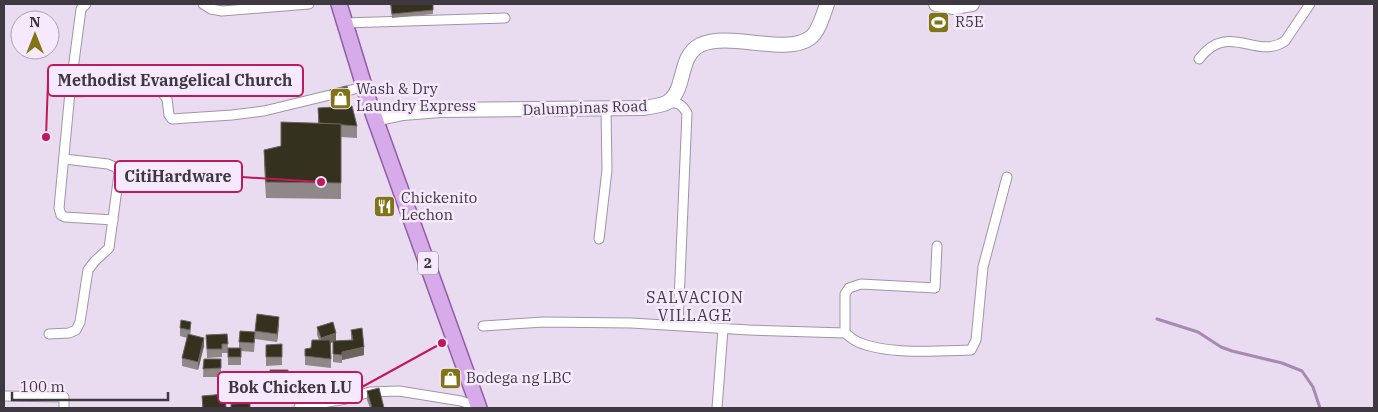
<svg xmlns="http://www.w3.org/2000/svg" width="1378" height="412" font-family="'IBM Plex Serif',serif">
  <rect width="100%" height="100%" fill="#eadcf0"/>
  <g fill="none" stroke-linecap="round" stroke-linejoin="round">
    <path stroke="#a789b4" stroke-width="3" d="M1157,319L1198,332L1221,347L1232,351L1282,363L1302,371L1313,387L1320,408"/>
    <defs>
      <g id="street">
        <path d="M86,4L81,9L70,92L59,208L61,215L65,217L113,220"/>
        <path d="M203,4L211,9L222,11L309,4"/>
        <path d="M344,23L505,18"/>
        <path d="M1199,59C1229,20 1256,61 1285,41L1310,4"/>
        <path d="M70,92L144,90L161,91L167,99L169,115L172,119L232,115L264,111L363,87"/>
        <path d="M666,103C677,102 681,103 687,113L678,325"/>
        <path d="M599,239L607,170L606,109"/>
        <path d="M483,326L544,322L631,323L749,330L845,333C849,336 853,340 858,342C888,355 938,351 971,350L976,340L983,267L1007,177"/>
        <path d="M845,333V294L849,288L861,284L935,288L937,246"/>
        <path d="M49,334L69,333L76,330L80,322L88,270L95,261L109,248L119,174L117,168L108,164L64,159"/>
        <path d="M4,396L64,397V408"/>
        <path d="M299,407L346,399L370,392L399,391L461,401L479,407"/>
        <path d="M717,408L723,329"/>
      </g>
      <g id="secondary">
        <path d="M936,4L954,7L972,4"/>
        <path d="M375,119L403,113L440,110L643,108C650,107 659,106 666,103C687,92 677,57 700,45C730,31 785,56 810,38C818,33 824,13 827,4"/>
      </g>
      <path id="primary" d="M339,4L369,102L479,408"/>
    </defs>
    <use href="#street" stroke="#a194a7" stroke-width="11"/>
    <use href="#secondary" stroke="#a194a7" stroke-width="16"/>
    <use href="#primary" stroke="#905ea4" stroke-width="18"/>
    <use href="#street" stroke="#fff" stroke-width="9"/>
    <use href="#secondary" stroke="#fff" stroke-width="14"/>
    <use href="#primary" stroke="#d7abe9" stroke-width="15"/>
  </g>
  <g fill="#8f8788">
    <path d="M390,4H433V14L392,18Z"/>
    <path d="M330,90L350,106L357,126V138L341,137V199L266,198L264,166V150L281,146L318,124V108L332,107L330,98Z"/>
    <path d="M257,314L279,325L277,342L255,339L254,352L241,351V365H228V353H222V357L207,358L206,335L227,334L228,348H239V342L255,332Z"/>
    <path d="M317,327L336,341L351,340V330L364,355L342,360V363L333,362V342L331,343V368L305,365V349L311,348L319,340L317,335Z"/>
    <path d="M180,328L191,330L190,335L204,346L198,370L182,366V358L187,338L180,336Z"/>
    <path d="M282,344V365L266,366V345Z"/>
    <path d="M204,359H221V377H203Z"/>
    <path d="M270,370H288V402H271Z"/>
    <path d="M224,373L266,375L265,399L225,397L226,408H202V396L224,394Z"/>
    <path d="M367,391L384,408H370L367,400Z"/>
  </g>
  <g fill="#6b655e">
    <path d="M350,101V110L334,114V105Z"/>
    <path d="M279,317V325L277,342V334Z"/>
    <path d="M336,333V341L321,346V338Z"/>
    <path d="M204,338V346L198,370V362Z"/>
    <path d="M364,347V355L342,360V352Z"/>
  </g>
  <g fill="#34321f" stroke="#6b655e">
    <path d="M391,4H433V10L392,14Z"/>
    <path d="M347,86L350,101L334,105L330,90Z"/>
    <path d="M352,106L357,126L319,123L318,108Z"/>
    <path d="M281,122L341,124V183L266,182L264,150L281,146Z"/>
    <path d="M257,314L279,317L277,334L255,331Z"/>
    <path d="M181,320L191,322L190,330L180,328Z"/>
    <path d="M333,322L336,333L321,338L317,327Z"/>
    <path d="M362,328L364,347L342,352V355L333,354V341L353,340L351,330Z"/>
    <path d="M240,331L255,332L254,343L239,342Z"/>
    <path d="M188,334L204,338L198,362L182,358Z"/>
    <path d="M227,334L228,344H222V349H207L206,335Z"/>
    <path d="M312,340H330L331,359L305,356V349L311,348Z"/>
    <path d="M282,344V357H266V345Z"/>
    <rect x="228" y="348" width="13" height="9"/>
    <path d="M204,359H221V368L203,369Z"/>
    <path d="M270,370H288V393L271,394L270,382L285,381L270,380Z"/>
    <path d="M379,388L384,408H372L367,391Z"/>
    <path d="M225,394L226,408H203L202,396Z"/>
    <path d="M250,403V408H231V404Z"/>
  </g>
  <defs>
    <symbol id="stadium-square" viewBox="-11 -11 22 22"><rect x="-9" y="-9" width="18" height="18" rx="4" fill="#807417" stroke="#f7e9fd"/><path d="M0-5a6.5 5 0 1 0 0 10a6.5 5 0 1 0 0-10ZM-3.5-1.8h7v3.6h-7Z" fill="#fff"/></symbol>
    <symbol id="shop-square" viewBox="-11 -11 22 22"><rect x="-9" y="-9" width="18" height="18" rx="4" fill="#807417" stroke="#f7e9fd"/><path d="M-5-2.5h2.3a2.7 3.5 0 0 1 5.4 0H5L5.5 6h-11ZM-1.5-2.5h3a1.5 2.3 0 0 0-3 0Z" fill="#fff"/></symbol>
    <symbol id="restaurant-square" viewBox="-11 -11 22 22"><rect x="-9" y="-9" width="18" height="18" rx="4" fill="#807417" stroke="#f7e9fd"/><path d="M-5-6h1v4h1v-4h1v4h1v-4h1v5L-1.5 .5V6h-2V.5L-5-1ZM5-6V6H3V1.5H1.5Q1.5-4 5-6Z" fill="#fff"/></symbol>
  </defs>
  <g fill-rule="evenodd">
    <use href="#stadium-square" x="926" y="10" width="25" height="25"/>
    <use href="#shop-square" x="328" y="86" width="25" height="25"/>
    <use href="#restaurant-square" x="372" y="194" width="25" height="25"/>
    <use href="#shop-square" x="438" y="366" width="25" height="25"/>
  </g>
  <g text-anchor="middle" stroke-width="5" stroke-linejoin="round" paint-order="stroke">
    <rect fill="#f7e9fd" stroke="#766d79" stroke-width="1" x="418" y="251.5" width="20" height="23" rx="4"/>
    <g font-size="14" font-weight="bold" fill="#3e3840">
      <text x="428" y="268">2</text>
    </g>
    <g font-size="15" fill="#3e3840" stroke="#f7e9fd" text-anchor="start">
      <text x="955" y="27">R5E</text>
      <text x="356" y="94">Wash &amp; Dry<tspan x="356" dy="17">Laundry Express</tspan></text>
      <text x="401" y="203">Chickenito<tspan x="401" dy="17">Lechon</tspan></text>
      <text x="466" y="383">Bodega ng LBC</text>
    </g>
    <g font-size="15" fill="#3e3840" stroke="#f7e9fd">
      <text transform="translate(585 108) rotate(-2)" y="5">Dalumpinas Road</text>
    </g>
    <g font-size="16" letter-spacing="1" fill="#3e3840" stroke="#f7e9fd">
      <text x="695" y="303">SALVACION<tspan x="695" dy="18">VILLAGE</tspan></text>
    </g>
  </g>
  <path fill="none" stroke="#c2185b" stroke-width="2" d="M46 137L48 81M321 182L242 177M442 343L362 387"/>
  <g fill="#c2185b" stroke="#f7e9fd" stroke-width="2">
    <circle cx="46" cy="137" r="5"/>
    <circle cx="321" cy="182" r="5"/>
    <circle cx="442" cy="343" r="5"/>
  </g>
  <g fill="#f7e9fd" stroke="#c2185b" stroke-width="2">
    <rect x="48" y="65" width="255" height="31" rx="5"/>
    <rect x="115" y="161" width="127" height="31" rx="5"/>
    <rect x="218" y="372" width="144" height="31" rx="5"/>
  </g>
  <g font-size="16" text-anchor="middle" font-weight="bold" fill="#3e3840">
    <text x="175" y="86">Methodist Evangelical Church</text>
    <text x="178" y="182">CitiHardware</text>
    <text x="290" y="393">Bok Chicken LU</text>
  </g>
  <rect width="1378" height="412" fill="none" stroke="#3e3840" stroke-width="10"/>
  <g transform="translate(35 35)"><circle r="24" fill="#f7e9fd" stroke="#ada2b1"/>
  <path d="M0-4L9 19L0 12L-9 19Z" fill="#807417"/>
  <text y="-8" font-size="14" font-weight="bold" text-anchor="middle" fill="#3e3840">N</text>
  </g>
  <path d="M12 392v8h156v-8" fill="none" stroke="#3e3840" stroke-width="2.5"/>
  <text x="20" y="392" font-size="15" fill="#3e3840" stroke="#f7e9fd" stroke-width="4" paint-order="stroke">100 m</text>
</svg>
